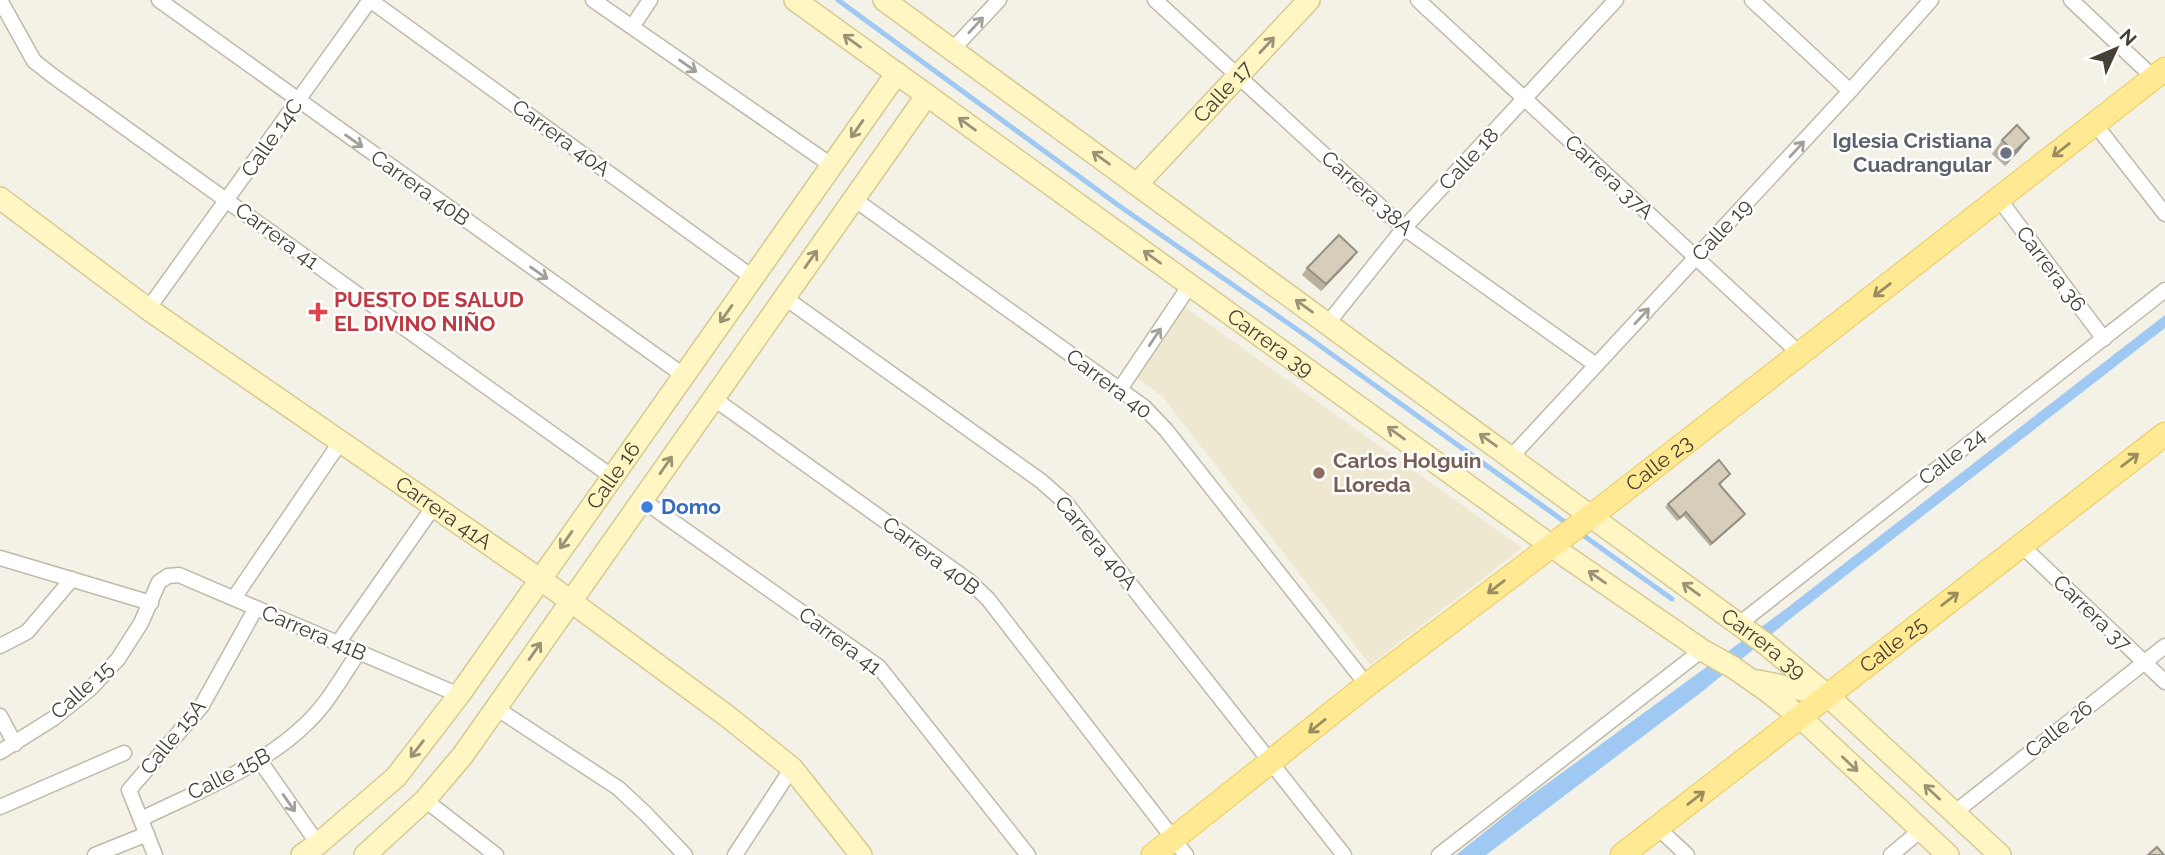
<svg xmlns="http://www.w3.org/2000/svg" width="2165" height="855" font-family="Raleway,sans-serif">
  <rect width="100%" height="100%" fill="#f4f1e6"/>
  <path fill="#ede8cf" d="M1185,307L1522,548L1370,665L1163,397L1133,375Z"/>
  <path fill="#9fc9f3" d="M2165,315V328L1790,619L1703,691L1486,855H1456L1522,802L1783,611Z"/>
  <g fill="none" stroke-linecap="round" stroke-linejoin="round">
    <g stroke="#9fc9f3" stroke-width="5">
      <path d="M838,0L1118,205L1305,335L1569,525"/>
      <path d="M1580,533L1672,599"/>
    </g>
    <defs>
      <g id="street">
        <path d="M0,0L34,61L53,76L611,476"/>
        <path d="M159,0L683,375"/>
        <path d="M370,0L752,277"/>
        <path d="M593,0L831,165"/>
        <path d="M1155,0L1404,228L1596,365"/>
        <path d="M1418,0L1799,353"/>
        <path d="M1752,0L1850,91"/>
        <path d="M2071,0L2154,78"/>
        <path d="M632,27L650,0"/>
        <path d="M952,50L999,0"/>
        <path d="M2095,124L2165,214"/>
        <path d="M854,199L1144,407L1166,430L1367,685"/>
        <path d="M1999,199L2104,339"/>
        <path d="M784,297L1041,481L1066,503L1344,855"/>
        <path d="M148,309L370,0"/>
        <path d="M1328,323L1404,228L1616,0"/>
        <path d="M1120,389L1190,285"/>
        <path d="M713,398L969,581L988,599L1186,855"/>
        <path d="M1511,457L1850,91L1931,0"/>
        <path d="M641,499L879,667L1028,855"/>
        <path d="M2020,544L2165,682"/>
        <path d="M0,558L151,603"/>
        <path d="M234,598L341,441"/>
        <path d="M1739,624L2165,290"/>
        <path d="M338,643L434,506"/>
        <path d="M0,646L27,632L72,579"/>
        <path d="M496,708L618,788L646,814L685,855"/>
        <path d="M0,716L15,744"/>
        <path d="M0,752L54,718L90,689L118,659L141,623L159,582L168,576L179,575L459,695"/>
        <path d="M260,761L318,844"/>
        <path d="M425,800L496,855"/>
        <path d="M0,807L124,753"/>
        <path d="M1954,813L2165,646"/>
        <path d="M141,819C198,791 263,767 308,722C328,703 343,675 359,652"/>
        <path d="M1658,828L1687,855"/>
        <path d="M95,855L147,834"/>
        <path d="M155,855L129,790L201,707L256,608"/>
        <path d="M735,855L792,768"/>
        <path d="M1439,855L1702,650"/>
        <path d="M1891,855L1921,830"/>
      </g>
      <g id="secondary">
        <path id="s1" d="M795,0L1564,555L1702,650L1734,668L1767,691L1800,717L1948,855"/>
        <path id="s2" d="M884,0L1767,645L1828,696L2000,855"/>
        <path id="s3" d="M1137,184L1309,0"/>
        <path id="s4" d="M0,198L148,309L554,589L727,716L792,768L861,855"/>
        <path d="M1758,681L1826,695"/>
        <path id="s5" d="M302,855L318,844L396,777L459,695L897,73"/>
        <path d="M365,855L425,800L463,755L927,95"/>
      </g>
      <g id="primary">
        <path id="s6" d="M1153,855L1367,685L1603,507L2165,69"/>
        <path id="s7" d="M1622,855L2165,434"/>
      </g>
    </defs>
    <use href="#street" stroke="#bfb9a8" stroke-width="17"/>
    <use href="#secondary" stroke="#d6ca93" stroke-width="24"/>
    <use href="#primary" stroke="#e9cc5e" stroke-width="25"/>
    <use href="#street" stroke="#fff" stroke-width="14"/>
    <use href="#secondary" stroke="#fff6c4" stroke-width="21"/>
    <use href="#primary" stroke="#ffea93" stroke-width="23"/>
  </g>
  <g fill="#b8b1a0">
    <path d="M2029,138L2019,151L2005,166L1992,154L2002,140Z"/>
    <path d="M1357,252L1352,259L1321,291L1302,275L1307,268Z"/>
    <path d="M1730,474L1720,485L1742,518L1710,546L1684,516L1677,521L1665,507L1668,504Z"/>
  </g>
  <g fill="#969082">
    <path d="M2029,138L2019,151L2005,166L2014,152Z"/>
    <path d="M1357,252L1352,259L1321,291L1326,284Z"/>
    <path d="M1745,514L1742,518L1710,546L1712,543Z"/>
  </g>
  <g fill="#d6ceba" stroke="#969082" stroke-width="2">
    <path d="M2017,125L2029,138L2014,152L2002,140Z"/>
    <path d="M1339,235L1357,252L1326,284L1307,268Z"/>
    <path d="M1719,460L1730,474L1719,484L1745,514L1712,543L1686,512L1680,518L1668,504Z"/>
    <path d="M2157,847L2164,855H2148Z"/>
  </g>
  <defs><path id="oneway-shaft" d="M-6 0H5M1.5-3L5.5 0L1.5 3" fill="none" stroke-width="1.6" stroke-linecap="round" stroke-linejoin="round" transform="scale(1.75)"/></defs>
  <g stroke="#a3a09a">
    <use href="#oneway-shaft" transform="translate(976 25) rotate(-47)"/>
    <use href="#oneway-shaft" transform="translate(688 66) rotate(35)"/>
    <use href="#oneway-shaft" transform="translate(354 141) rotate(35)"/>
    <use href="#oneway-shaft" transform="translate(1797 149) rotate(-47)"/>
    <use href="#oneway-shaft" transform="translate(539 273) rotate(35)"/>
    <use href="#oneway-shaft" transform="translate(1642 316) rotate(-47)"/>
    <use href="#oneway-shaft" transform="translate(1155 337) rotate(-56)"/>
    <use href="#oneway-shaft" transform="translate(289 803) rotate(55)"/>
  </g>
  <g stroke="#9a9275">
    <use href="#oneway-shaft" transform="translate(852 41) rotate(-144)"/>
    <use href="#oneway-shaft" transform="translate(1267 45) rotate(-47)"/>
    <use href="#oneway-shaft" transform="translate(967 124) rotate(-144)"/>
    <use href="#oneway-shaft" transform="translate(857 129) rotate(125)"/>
    <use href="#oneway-shaft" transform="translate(1101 158) rotate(-144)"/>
    <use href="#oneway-shaft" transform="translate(1152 257) rotate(-144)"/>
    <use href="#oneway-shaft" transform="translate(811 259) rotate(-55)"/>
    <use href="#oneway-shaft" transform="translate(1304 306) rotate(-144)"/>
    <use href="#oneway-shaft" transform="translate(726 314) rotate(125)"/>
    <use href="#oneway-shaft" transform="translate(1396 433) rotate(-144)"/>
    <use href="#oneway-shaft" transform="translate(1488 440) rotate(-144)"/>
    <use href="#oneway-shaft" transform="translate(666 465) rotate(-55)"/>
    <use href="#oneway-shaft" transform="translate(566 540) rotate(125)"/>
    <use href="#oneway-shaft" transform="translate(1597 577) rotate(-145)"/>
    <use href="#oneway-shaft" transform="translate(1691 589) rotate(-144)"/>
    <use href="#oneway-shaft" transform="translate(535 651) rotate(-55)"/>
    <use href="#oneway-shaft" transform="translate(417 749) rotate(128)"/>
    <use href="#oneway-shaft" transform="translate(1850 764) rotate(43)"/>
    <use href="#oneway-shaft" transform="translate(1932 792) rotate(-137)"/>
  </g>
  <g stroke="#9a8d5f">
    <use href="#oneway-shaft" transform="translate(2061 150) rotate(142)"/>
    <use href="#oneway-shaft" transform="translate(1882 290) rotate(142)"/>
    <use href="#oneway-shaft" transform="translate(2130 460) rotate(-37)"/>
    <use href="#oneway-shaft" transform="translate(1496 587) rotate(142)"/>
    <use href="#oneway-shaft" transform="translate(1950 599) rotate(-38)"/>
    <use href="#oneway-shaft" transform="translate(1317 726) rotate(141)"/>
    <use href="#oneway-shaft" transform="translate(1696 798) rotate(-38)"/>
  </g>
  <circle fill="#6b7280" stroke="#fff" stroke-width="2.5" cx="2006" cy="153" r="7"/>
  <path fill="#e0444e" stroke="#fff" stroke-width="2.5" d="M314.5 301.5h7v7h7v7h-7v7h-7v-7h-7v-7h7z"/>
  <circle fill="#8d6e63" stroke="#fff" stroke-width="2.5" cx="1319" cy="473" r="7"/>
  <circle fill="#3f7fe0" stroke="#fff" stroke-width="2.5" cx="647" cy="507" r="7"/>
  <g text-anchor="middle" stroke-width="5" stroke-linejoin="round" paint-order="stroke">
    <g font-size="21" fill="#474135" stroke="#fff">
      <text dy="7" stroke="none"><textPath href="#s3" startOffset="126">Calle 17</textPath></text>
      <text transform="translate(272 138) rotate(-55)" y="7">Calle 14C</text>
      <text transform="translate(561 138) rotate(36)" y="7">Carrera 40A</text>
      <text transform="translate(1469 159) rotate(-47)" y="7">Calle 18</text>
      <text transform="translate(1609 177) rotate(43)" y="7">Carrera 37A</text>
      <text transform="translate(420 188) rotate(35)" y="7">Carrera 40B</text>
      <text transform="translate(1367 193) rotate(42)" y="7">Carrera 38A</text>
      <text transform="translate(1722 230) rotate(-47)" y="7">Calle 19</text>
      <text transform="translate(277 236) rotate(36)" y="7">Carrera 41</text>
      <text transform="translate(2051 269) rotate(53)" y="7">Carrera 36</text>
      <text dy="7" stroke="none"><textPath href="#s1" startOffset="586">Carrera 39</textPath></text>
      <text transform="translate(1109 384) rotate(37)" y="7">Carrera 40</text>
      <text transform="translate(1952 457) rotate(-38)" y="7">Calle 24</text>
      <text dy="7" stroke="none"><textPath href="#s6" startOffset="640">Calle 23</textPath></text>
      <text dy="7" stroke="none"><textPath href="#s5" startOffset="494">Calle 16</textPath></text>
      <text dy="7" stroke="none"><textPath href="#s4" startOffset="544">Carrera 41A</textPath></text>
      <text transform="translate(1096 543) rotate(50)" y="7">Carrera 40A</text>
      <text transform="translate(931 556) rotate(37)" y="7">Carrera 40B</text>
      <text transform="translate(2092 613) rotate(44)" y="7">Carrera 37</text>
      <text transform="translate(314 633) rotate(23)" y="7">Carrera 41B</text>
      <text transform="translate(840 641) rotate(37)" y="7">Carrera 41</text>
      <text dy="7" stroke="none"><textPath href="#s2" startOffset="1090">Carrera 39</textPath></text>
      <text dy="7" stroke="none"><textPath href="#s7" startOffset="343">Calle 25</textPath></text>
      <text transform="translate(82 690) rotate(-42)" y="7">Calle 15</text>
      <text transform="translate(2059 729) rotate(-38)" y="7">Calle 26</text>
      <text transform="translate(173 737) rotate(-51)" y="7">Calle 15A</text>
      <text transform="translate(229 774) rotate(-27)" y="7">Calle 15B</text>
    </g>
    <g font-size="21" font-weight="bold" fill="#5b616d" stroke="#fff" text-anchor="end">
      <text x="1992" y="148">Iglesia Cristiana<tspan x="1992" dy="24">Cuadrangular</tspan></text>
    </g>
    <g font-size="21" font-weight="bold" fill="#be3a42" stroke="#fff" text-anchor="start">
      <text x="334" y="307">PUESTO DE SALUD<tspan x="334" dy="24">EL DIVINO NIÑO</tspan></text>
    </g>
    <g font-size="21" font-weight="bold" fill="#785e54" stroke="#fff" text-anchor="start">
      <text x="1333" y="468">Carlos Holguin<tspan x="1333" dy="24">Lloreda</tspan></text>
    </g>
    <g font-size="21" font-weight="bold" fill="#366cbe" stroke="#fff" text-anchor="start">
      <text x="661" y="514">Domo</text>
    </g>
  </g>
  <g transform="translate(2116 49) rotate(46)" stroke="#ffffff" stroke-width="5" paint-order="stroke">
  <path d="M0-5L12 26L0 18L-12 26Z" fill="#474135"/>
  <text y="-10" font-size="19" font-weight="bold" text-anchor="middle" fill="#474135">N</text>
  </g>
</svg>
